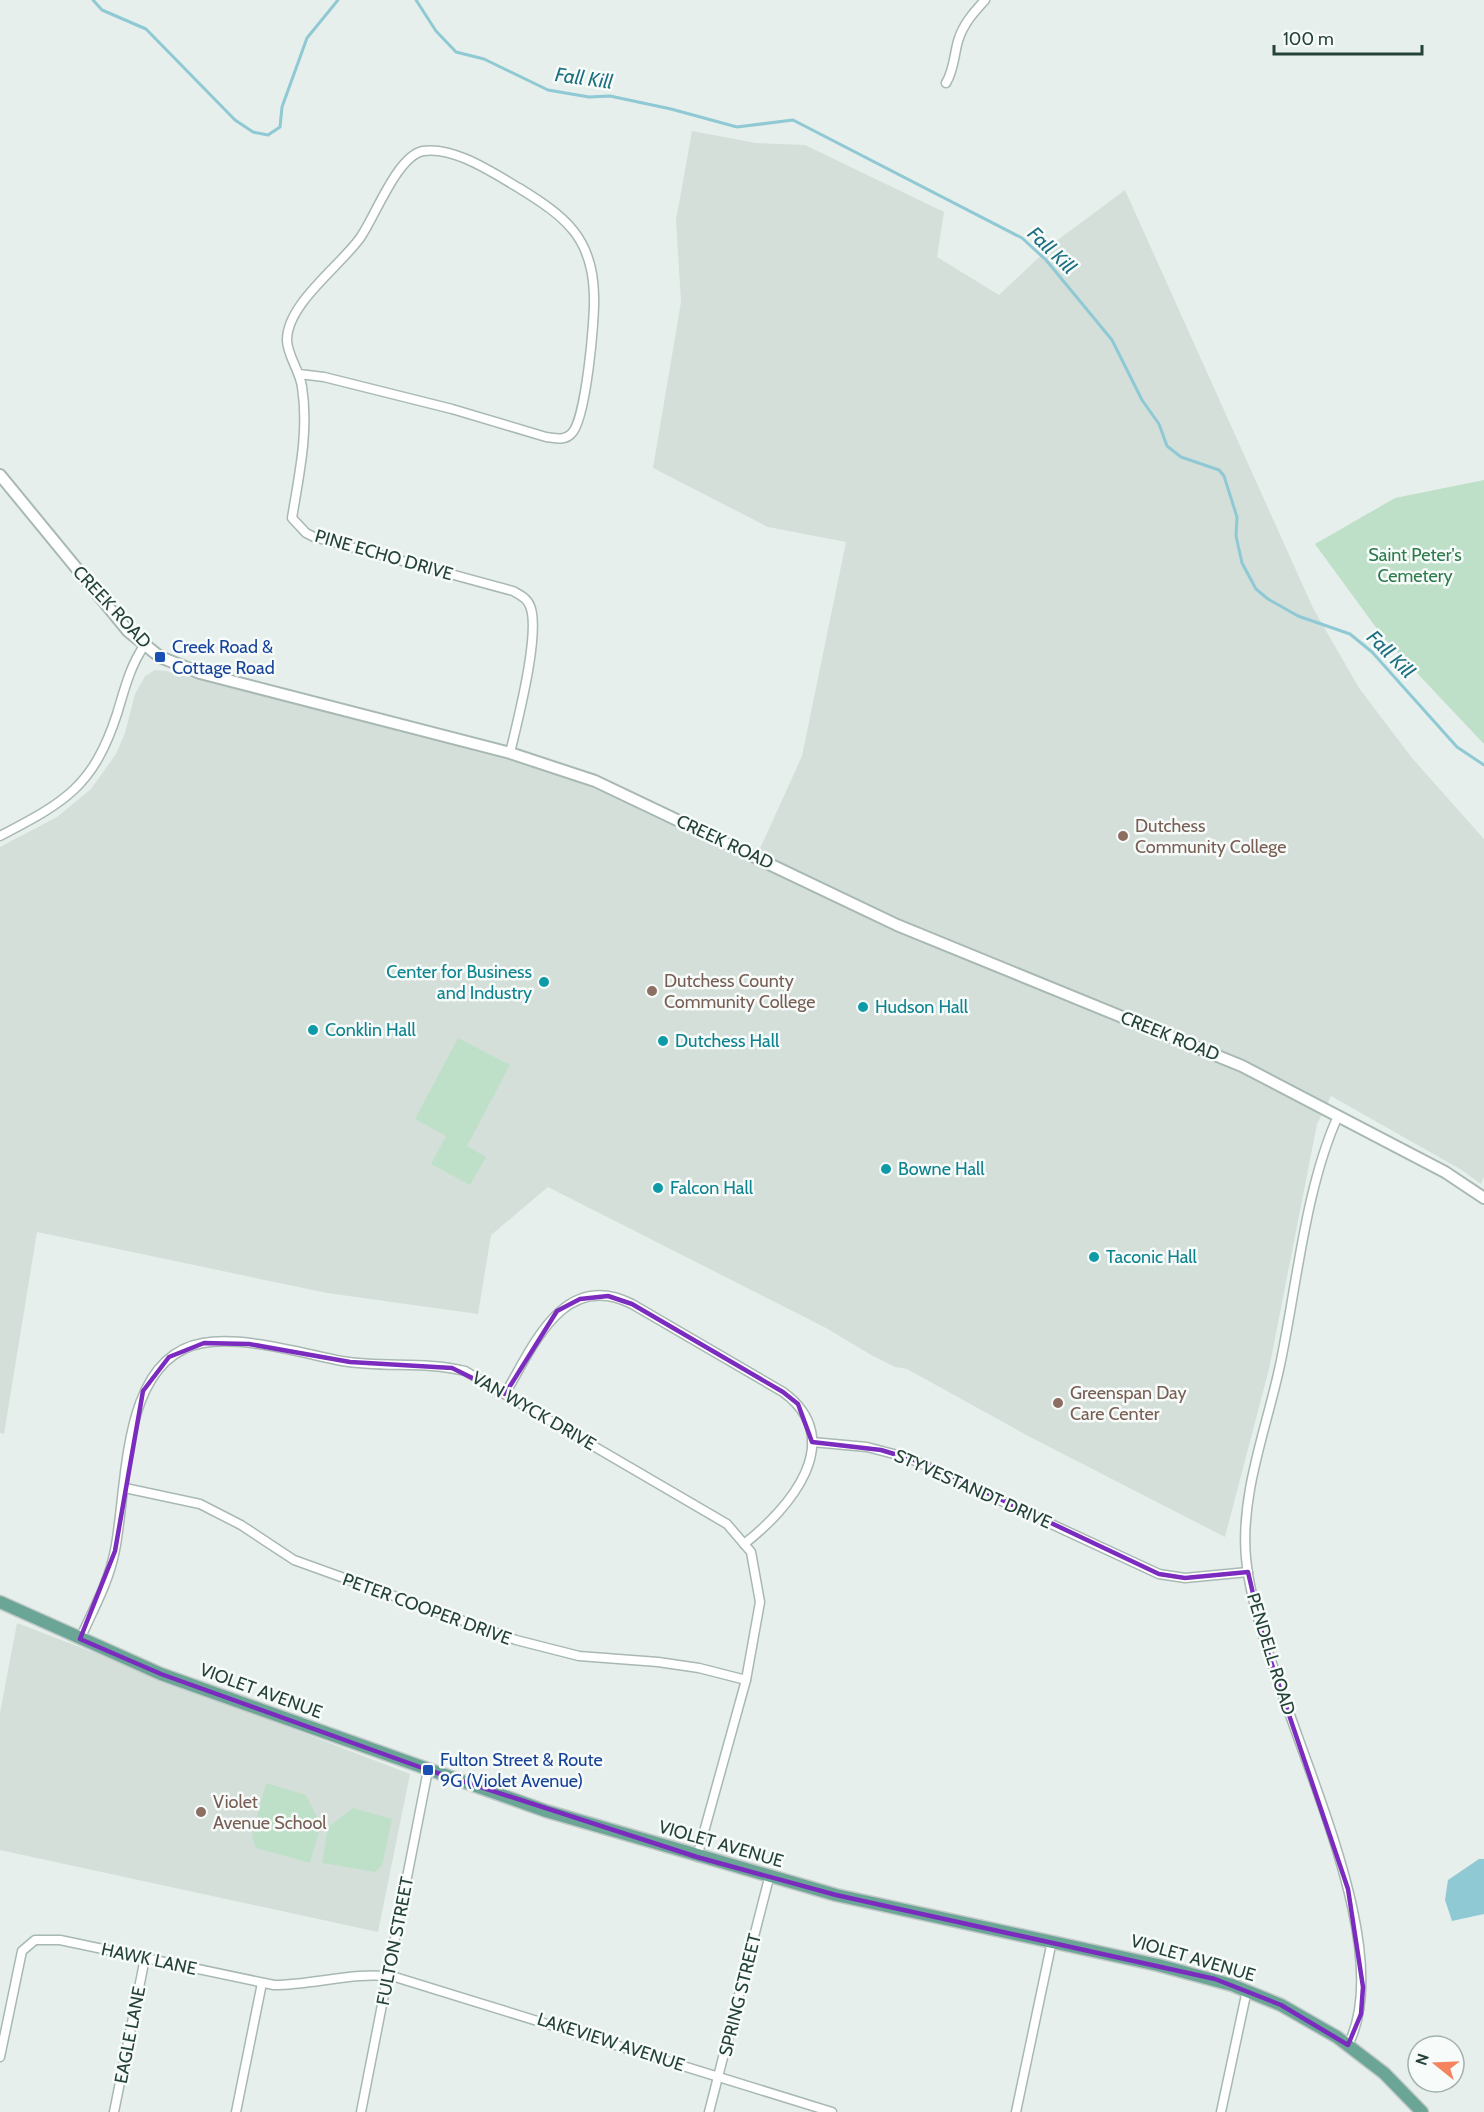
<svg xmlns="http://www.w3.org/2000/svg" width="1484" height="2112" font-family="Cabin,sans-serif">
  <rect width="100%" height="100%" fill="#e6efeb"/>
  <g fill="#d4dfda">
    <path d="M692,131L756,143L805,145L944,212L937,257L999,295L1055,242L1125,190L1313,608L1359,688L1412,758L1484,839V1177L1481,1184L1460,1169L1331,1096L1317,1124L1269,1369L1225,1537L1030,1437L907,1369L895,1367L871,1355L828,1329L548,1187L491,1235L478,1314L327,1293L37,1232L4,1434L0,1433V847L57,817L91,789L116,754L125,733L135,694L145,676L155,670L166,671L546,770L595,789L753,864L802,756L846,542L768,527L653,468L681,302L676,220Z"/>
    <path d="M17,1623L410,1774L378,1932L0,1850V1713Z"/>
  </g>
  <g fill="#bfe0c8">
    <path d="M1484,480V744L1383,637L1315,544L1395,498Z"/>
    <path d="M458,1038L510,1065L467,1146L486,1157L470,1185L431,1164L446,1136L415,1119Z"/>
    <path d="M266,1783L306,1795L321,1825L310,1863L256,1848L252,1836Z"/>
    <path d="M353,1808L392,1819L382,1866L375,1872L322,1863L328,1827Z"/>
  </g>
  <path fill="#8ec9d4" d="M1479,1859H1484V1914L1452,1921L1445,1900L1448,1880Z"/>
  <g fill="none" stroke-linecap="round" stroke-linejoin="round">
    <g stroke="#8ec9d4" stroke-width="3">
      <path d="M93,0L102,10L146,29L235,120L253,132L268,135L280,127L282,107L307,38L338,0"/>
      <path d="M416,0L436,31L456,52L484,59L548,90L589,97L610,96L671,109L737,127L793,120L1022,238L1046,260L1112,340L1142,400L1159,424L1167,446L1181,457L1219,470L1224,476L1237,517L1236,536L1242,563L1256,589L1268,599L1298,616L1350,634L1372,652L1457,747L1484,765"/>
    </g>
    <defs>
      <g id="minor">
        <path d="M946,83C954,70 954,55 958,41C963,24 974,12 985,0"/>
        <path d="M299,374L324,377L452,409L546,437C555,438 564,441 571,434C586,422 595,318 594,296C593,238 566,217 519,188C493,173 454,146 423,151C397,156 375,217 360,238C340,266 287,304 287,340C287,355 300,371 302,387C309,431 299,475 292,518L306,533L314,537L513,591C520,595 527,598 530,606C541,632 517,723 510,753"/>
        <path d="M0,836C65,802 93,787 117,714C124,691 130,666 144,646"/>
        <path d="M1338,1116C1305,1189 1297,1285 1280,1365C1267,1427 1240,1494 1246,1558C1258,1688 1406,1932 1348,2045"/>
        <path d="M505,1394C533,1347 563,1269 632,1304L783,1392C849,1440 789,1509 744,1544"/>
        <path d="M812,1442L867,1447L909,1458L1159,1574L1185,1578L1248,1572"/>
        <path d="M125,1488L200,1504L241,1525L294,1560L516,1640L579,1656L658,1662L699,1668L746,1680"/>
        <path d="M80,1639C93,1610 109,1582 115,1550C128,1486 120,1357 203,1343C244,1336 301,1353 342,1361C383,1368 425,1361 465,1371L727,1524L751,1552L760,1602L746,1680L697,1857"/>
        <path d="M0,2057L22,1951L35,1940H60L274,1985C315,1985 354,1971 395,1977L832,2112"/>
        <path d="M114,2112L145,1958"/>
        <path d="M236,2112L262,1983"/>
        <path d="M361,2112L428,1770"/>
        <path d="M709,2112L769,1878"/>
        <path d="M1016,2112L1052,1941"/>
        <path d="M1221,2112L1247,1990"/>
      </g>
      <path id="tertiary" d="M0,475L128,631L160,657L200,673L510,753L595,781L897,925L1242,1066L1445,1172L1484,1198"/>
      <path id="primary" d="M0,1602L161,1674L546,1811L836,1895L1158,1965L1232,1985L1281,2005L1337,2037L1384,2073L1422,2112"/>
    </defs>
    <use href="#minor" stroke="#a8b8b2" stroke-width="11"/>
    <use href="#tertiary" stroke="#a8b8b2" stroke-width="14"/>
    <use href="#primary" stroke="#c2cac8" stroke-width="15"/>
    <use href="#minor" stroke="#fff" stroke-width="8"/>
    <use href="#tertiary" stroke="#fff" stroke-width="10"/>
    <use href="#primary" stroke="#6aa596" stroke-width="12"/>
  </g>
  <path fill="none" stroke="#7b2cbf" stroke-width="4.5" stroke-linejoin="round" d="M608,1296L632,1304L783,1392L798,1404L812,1442L881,1450L924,1463L1159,1574L1185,1578L1248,1572L1264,1641L1348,1889L1363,1987L1361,2014L1348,2045L1281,2005L1215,1979L836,1895L697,1857L428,1770L161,1674L80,1639L115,1551L143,1391L169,1357L204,1343L249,1344L350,1362L452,1368L505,1394L557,1311L580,1299Z"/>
  <g fill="#1a4fb4" stroke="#f7fbf9" stroke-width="2">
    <rect x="154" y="651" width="12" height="12" rx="3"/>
    <rect x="422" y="1764" width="12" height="12" rx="3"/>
  </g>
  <g fill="#8d6e63" stroke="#f7fbf9" stroke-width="2">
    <circle cx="1123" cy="836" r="6"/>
    <circle cx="652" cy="991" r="6"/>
    <circle cx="1058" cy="1403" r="6"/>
    <circle cx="201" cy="1812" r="6"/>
  </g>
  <g fill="#0f9aa8" stroke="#f7fbf9" stroke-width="2">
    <circle cx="544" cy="982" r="6"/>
    <circle cx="863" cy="1007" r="6"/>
    <circle cx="313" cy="1030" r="6"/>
    <circle cx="663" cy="1041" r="6"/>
    <circle cx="886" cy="1169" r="6"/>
    <circle cx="658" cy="1188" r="6"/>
    <circle cx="1094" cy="1257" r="6"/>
  </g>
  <g text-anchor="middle" stroke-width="5" stroke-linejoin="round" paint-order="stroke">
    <g font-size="18" fill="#24423a" stroke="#f7fbf9">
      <text transform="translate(384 555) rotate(16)" y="6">PINE ECHO DRIVE</text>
      <text transform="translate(112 607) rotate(47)" y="6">CREEK ROAD</text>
      <text transform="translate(725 842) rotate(25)" y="6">CREEK ROAD</text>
      <text transform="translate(1170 1036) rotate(22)" y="6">CREEK ROAD</text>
      <text transform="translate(534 1411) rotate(30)" y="6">VAN WYCK DRIVE</text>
      <text transform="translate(973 1489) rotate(24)" y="6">STYVESTANDT DRIVE</text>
      <text transform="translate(427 1609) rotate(20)" y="6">PETER COOPER DRIVE</text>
      <text transform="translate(1271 1654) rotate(73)" y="6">PENDELL ROAD</text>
      <text transform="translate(261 1691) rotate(20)" y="6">VIOLET AVENUE</text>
      <text transform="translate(721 1844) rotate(16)" y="6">VIOLET AVENUE</text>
      <text transform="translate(395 1941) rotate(-79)" y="6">FULTON STREET</text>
      <text transform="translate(1193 1958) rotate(16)" y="6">VIOLET AVENUE</text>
      <text transform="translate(149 1959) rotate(12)" y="6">HAWK LANE</text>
      <text transform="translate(740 1995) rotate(-76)" y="6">SPRING STREET</text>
      <text transform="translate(130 2035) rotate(-79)" y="6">EAGLE LANE</text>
      <text transform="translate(611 2042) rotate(18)" y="6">LAKEVIEW AVENUE</text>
    </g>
    <g font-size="18" fill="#2d7a4b" stroke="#f7fbf9">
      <text x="1415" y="561">Saint Peter's<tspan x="1415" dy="21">Cemetery</tspan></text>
    </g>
    <g font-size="18" fill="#164399" stroke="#f7fbf9" text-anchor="start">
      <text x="172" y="653">Creek Road &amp;<tspan x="172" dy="21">Cottage Road</tspan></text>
      <text x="440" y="1766">Fulton Street &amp; Route<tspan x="440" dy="21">9G (Violet Avenue)</tspan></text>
    </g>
    <g font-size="18" fill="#785e54" stroke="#f7fbf9" text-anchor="start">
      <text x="1135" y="832">Dutchess<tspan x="1135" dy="21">Community College</tspan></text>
      <text x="664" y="987">Dutchess County<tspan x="664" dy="21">Community College</tspan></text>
      <text x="1070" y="1399">Greenspan Day<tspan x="1070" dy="21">Care Center</tspan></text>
      <text x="213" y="1808">Violet<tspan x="213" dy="21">Avenue School</tspan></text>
    </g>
    <g font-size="18" fill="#0d838f" stroke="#f7fbf9" text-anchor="start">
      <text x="532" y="978" text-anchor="end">Center for Business<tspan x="532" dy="21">and Industry</tspan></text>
      <text x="875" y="1013">Hudson Hall</text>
      <text x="325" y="1036">Conklin Hall</text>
      <text x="675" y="1047">Dutchess Hall</text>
      <text x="898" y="1175">Bowne Hall</text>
      <text x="670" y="1194">Falcon Hall</text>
      <text x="1106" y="1263">Taconic Hall</text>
    </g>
    <g font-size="20" font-style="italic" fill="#1c6f80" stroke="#f7fbf9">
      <text transform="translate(584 78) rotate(8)" y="7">Fall Kill</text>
      <text transform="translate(1052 250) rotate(44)" y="7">Fall Kill</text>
      <text transform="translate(1391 654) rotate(45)" y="7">Fall Kill</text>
    </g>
  </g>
  <g transform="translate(1436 2064) rotate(288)"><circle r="28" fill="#f7fbf9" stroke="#a3b1ad" stroke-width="1.5"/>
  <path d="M0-4.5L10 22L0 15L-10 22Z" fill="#f4845f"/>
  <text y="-9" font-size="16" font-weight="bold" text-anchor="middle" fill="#24423a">N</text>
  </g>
  <path d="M1274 45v9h148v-9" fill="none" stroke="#24423a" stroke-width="3"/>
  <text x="1283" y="45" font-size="18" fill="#24423a" stroke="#f7fbf9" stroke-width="4.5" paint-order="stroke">100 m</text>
</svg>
